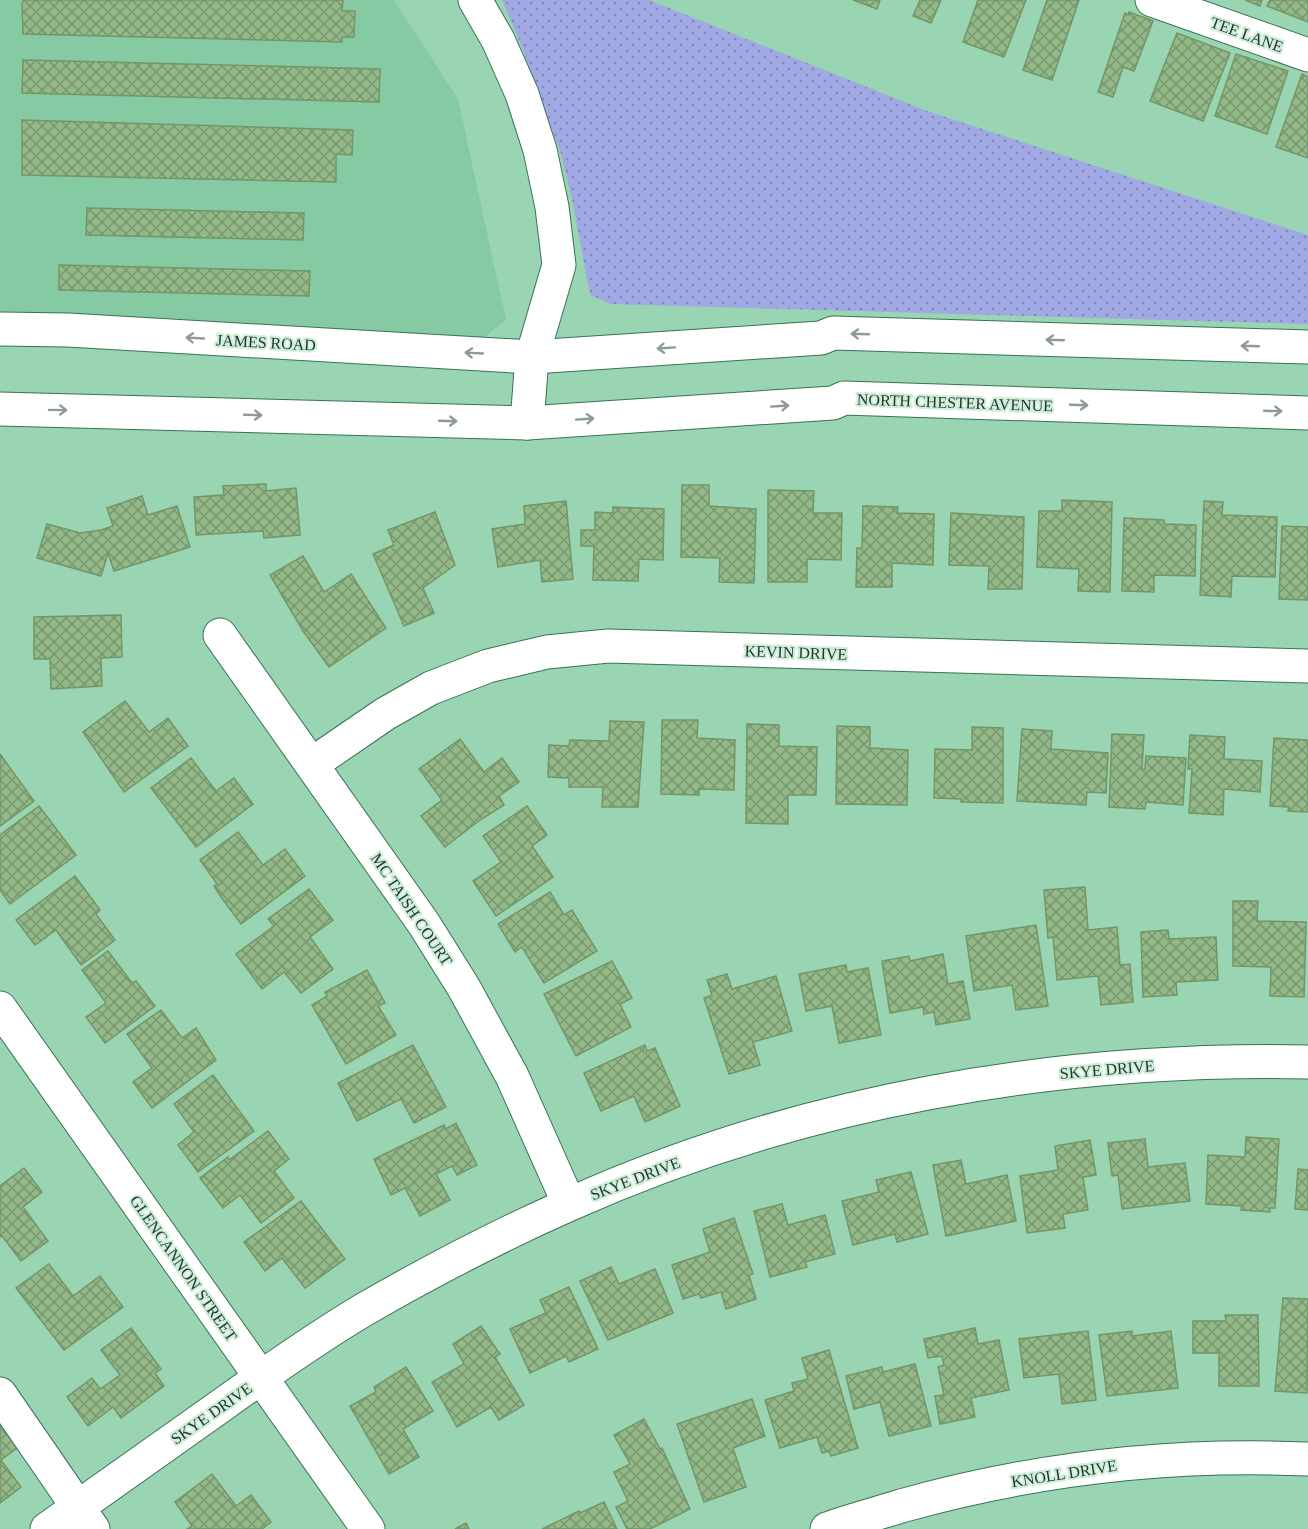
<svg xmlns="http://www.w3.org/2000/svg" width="1308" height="1529" font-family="Georgia,serif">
  <defs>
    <pattern id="grass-dots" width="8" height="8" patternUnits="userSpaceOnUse" patternTransform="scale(1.5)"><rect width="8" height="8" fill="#a1a9e4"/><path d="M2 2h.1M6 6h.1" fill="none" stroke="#838ab9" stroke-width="1.8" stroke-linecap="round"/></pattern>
    <pattern id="building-cross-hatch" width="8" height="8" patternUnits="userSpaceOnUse" patternTransform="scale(1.5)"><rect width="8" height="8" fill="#94b988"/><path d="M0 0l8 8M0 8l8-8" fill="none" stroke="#78976f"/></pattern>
  </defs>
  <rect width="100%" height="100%" fill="#99d5b2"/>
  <path fill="#86caa3" d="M0,0H394L458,99L506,320L482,339L0,323Z"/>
  <path fill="url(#grass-dots)" d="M502,0H649L927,111L1308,235V324L610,304L590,295L573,204L561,154L521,45Z"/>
  <g fill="url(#building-cross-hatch)" stroke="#739667" stroke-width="1.5">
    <path d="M24,0H343L342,11H355L354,37H342V42L23,34L22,3Z"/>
    <path d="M853,0H880L877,9Z"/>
    <path d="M920,0H941L931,23L913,16Z"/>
    <path d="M978,0H1026L1004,57L963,42Z"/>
    <path d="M1047,0H1079L1052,80L1023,70Z"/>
    <path d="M1245,0H1262L1260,6Z"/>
    <path d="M1270,0H1308V22L1267,6Z"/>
    <path d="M1129,12L1153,21L1134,71L1123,67L1113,97L1098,92L1125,13L1128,15Z"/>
    <path d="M1177,33L1230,53L1203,121L1150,101Z"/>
    <path d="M1236,54L1288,71L1267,134L1215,116Z"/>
    <path d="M23,60L380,69L379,102L22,93Z"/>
    <path d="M1302,74L1308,77V158L1276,147Z"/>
    <path d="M22,120L353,130L352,155L336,154V182L22,175Z"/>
    <path d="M87,208L304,213L303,240L86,235Z"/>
    <path d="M59,265L310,271L309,296L59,290Z"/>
    <path d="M266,484V491L296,488L300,535L264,538L263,531L196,535L194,497L224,495L223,486Z"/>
    <path d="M682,485H709V506L756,509L754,583L719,582L720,558L681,557Z"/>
    <path d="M768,490L814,491L813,513H842L841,560L807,559V582H768Z"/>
    <path d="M142,496L148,515L177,506L190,547L114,571L108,553L101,576L37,558L47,524L80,533L101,530L113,526L107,508Z"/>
    <path d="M1062,500L1112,502L1110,592L1078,591L1079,569L1037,567L1039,511H1062Z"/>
    <path d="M566,501L573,579L542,582L540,560L498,567L492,529L525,524L524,506Z"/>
    <path d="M1204,501L1223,502L1222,515L1277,517L1275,577L1232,576L1231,597L1200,595Z"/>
    <path d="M863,506L898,507L897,513L934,514L933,565L892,563V587H856L857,548H862Z"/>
    <path d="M613,507L664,509L663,560L639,559L638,581L593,580L594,546H581V530H595V512L613,513Z"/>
    <path d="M435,512L455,565L423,588L434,613L404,626L373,554L394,545L388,530Z"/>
    <path d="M951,513L1024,517L1022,589H988L989,566L949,565Z"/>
    <path d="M1124,518L1164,520V524L1196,525L1195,576L1154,575V592L1122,591Z"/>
    <path d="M1282,526L1308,527V600L1279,599Z"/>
    <path d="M303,556L324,592L351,574L386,628L329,667L303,631L270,575Z"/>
    <path d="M121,615L122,657L101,658L102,686L51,689L50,659H34V617Z"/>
    <path d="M125,701L149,732L168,718L188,746L124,792L83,732Z"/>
    <path d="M662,720H698L697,738L735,740L734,790L699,789V795L661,794Z"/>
    <path d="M610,721L644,722L638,807H602L603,787H569V778L548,777L549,745L569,746L570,740L609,741Z"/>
    <path d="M747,724L779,725V746L817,747L816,795H788V824L746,823Z"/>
    <path d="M837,726L870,727V748L908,750L907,805L836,804Z"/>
    <path d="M972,727L1003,728V803L961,802V799L934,798L935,749L972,750Z"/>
    <path d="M1022,729L1052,731L1051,749L1108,753L1106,793L1087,792L1086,805L1017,801Z"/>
    <path d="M1112,734L1144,735L1142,769H1145L1146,756L1186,758L1183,805L1146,802L1145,809L1109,807Z"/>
    <path d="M1190,735L1225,737L1224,759L1262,761L1260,792L1224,789L1223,815L1189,813L1192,769H1188Z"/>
    <path d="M1274,738L1308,740V812L1288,811L1289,807L1270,806Z"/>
    <path d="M460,739L484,772L502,758L519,782L499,796L504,805L480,820L445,847L421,816L442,800L419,769Z"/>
    <path d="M0,754L34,801L0,826Z"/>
    <path d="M191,758L216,791L234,778L253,804L196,847L151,788Z"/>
    <path d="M39,806L76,855L10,904L0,890V835Z"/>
    <path d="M527,806L547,835L532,846L553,877L496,916L473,881L501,862L483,836Z"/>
    <path d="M238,832L263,865L285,849L305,876L241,924L221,897L214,886L217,884L200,860Z"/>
    <path d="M75,876L100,910L96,914L115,940L81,965L56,930L35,945L16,920Z"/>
    <path d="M1085,887L1088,930L1117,927L1120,965L1130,964L1133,1002L1101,1005L1098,976L1057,980L1053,937L1048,938L1044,890Z"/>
    <path d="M309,889L333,920L310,937L333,969L301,993L284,972L262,989L236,954L274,926L268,919Z"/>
    <path d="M550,892L564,915L572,910L597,951L544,983L522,947L515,952L498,924Z"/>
    <path d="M1233,901H1258L1257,921L1306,922L1304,997L1270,996L1271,967L1233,966Z"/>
    <path d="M1036,925L1048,1006L1016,1010L1012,985L974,991L966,936Z"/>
    <path d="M1168,930L1169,939L1216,937L1218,980L1176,982L1177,995L1143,997L1141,932Z"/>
    <path d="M108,951L132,983L136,981L155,1006L105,1043L86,1017L106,1003L82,970Z"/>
    <path d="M943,954L948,984L963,981L970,1019L936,1025L934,1012L924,1014L923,1007L890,1013L882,961L909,956L910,961Z"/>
    <path d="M612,961L632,998L620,1004L631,1027L576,1056L544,994Z"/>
    <path d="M846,965L847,972L868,968L881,1035L839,1043L832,1006L806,1011L799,974Z"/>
    <path d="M367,970L385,1003L378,1006L396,1035L346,1064L312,1005L327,996L325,992Z"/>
    <path d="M727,974L732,989L776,976L792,1031L753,1042L760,1065L729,1074L704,998L712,995L707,980Z"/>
    <path d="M161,1010L182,1038L196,1028L216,1060L152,1108L133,1082L152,1068L127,1034Z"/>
    <path d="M413,1045L446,1107L414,1123L401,1099L357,1121L338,1083Z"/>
    <path d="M645,1045L647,1051L655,1048L680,1106L645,1122L634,1096L601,1111L584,1073Z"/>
    <path d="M213,1075L254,1131L198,1172L178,1145L194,1132L174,1104Z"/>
    <path d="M456,1123L477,1165L457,1175L452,1166L436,1174L450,1200L420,1216L405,1188L391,1195L374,1159L444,1125L446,1129Z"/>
    <path d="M268,1131L289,1159L274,1171L294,1198L261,1223L240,1195L223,1208L200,1178L228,1157L229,1160Z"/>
    <path d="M1246,1137L1279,1139L1275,1208H1270V1212L1241,1210L1242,1206L1206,1204L1208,1155L1245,1157Z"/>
    <path d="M1145,1139L1148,1167L1185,1163L1190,1201L1122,1209L1118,1175L1112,1176L1108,1143Z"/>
    <path d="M1090,1140L1096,1175L1083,1177L1088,1210L1063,1214L1065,1228L1027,1233L1020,1176L1058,1170L1055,1146Z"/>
    <path d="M961,1160L966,1184L1007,1175L1016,1221L946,1236L933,1165Z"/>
    <path d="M24,1168L42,1192L23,1207L48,1241L21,1261L2,1236L0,1237V1186Z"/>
    <path d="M1298,1169L1308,1170V1210L1295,1209Z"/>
    <path d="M911,1172L928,1234L897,1242L895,1234L853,1245L842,1201L879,1192L876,1180Z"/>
    <path d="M301,1201L345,1259L305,1288L282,1258L265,1271L244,1242Z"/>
    <path d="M782,1204L788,1225L825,1215L835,1254L805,1262L807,1267L770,1277L754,1211Z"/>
    <path d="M734,1218L753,1274L749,1275L756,1299L726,1309L721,1292L701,1298L699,1294L683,1299L672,1265L710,1252L703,1229Z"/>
    <path d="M49,1264L73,1296L100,1276L123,1307L64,1350L16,1288Z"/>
    <path d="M611,1267L619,1284L655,1269L673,1313L608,1340L580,1281Z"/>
    <path d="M569,1287L598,1349L569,1362L566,1356L530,1373L510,1329L546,1313L540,1300Z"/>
    <path d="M1283,1298L1308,1299L1307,1393L1275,1391Z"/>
    <path d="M1225,1315H1258L1259,1386H1219V1353H1193V1321H1226Z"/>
    <path d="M481,1326L500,1354L495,1357L524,1405L499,1420L491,1407L457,1427L432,1382L464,1364L453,1344Z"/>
    <path d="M131,1328L161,1369L155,1373L164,1386L121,1418L113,1407L88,1426L67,1397L92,1378L100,1389L120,1375L101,1350Z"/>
    <path d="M975,1328L978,1344L999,1340L1009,1390L971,1398L975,1417L940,1424L935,1396L944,1395L938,1367L944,1365L942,1356L928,1358L924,1339Z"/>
    <path d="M1088,1331L1096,1400L1062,1404L1059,1374L1024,1378L1019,1339Z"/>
    <path d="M1132,1331V1336L1171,1331L1178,1388L1107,1396L1099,1335Z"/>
    <path d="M829,1350L858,1448L831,1456L829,1451L822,1453L817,1437L780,1448L765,1400L794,1391L792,1383L808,1379L802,1358Z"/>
    <path d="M915,1364L931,1426L889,1436L880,1402L854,1409L846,1376L882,1367L883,1372Z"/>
    <path d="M406,1367L433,1411L403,1429L419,1457L389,1474L350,1406L376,1392L374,1387Z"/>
    <path d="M752,1399L765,1436L733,1448L746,1487L704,1502L677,1424Z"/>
    <path d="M0,1419L21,1445L1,1460L21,1487L0,1503Z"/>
    <path d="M644,1419L660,1449L662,1448L690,1509L650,1529H627L616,1507L628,1501L614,1472L630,1464L614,1435Z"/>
    <path d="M212,1474L236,1506L251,1495L271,1522L262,1529H187L192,1526L175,1502Z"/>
    <path d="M604,1502L617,1529H542L579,1511L580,1513Z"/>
    <path d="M466,1523L469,1529H455Z"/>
  </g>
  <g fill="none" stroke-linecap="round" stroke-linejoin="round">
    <defs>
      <g id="minor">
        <path d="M475,0L498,40L522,94L540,150L552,207L559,265L532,357L527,423"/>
        <path d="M1152,0L1308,55"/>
        <path d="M220,635L424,924L464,988L512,1076L569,1204"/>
        <path d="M312,764L385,714L431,688L488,666L547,652L608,646L1308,666"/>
        <path d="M0,1008L368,1529"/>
        <path d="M0,1394L93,1529"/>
        <path d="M47,1529C105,1488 163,1447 222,1405C268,1372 316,1338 365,1309C431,1271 498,1236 568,1205C799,1101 1056,1057 1308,1062"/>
        <path d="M827,1529C851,1520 876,1514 901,1506C1033,1469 1171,1453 1308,1459"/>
      </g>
      <g id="major">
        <path d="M0,329L68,330L532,357L821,338L833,333L1308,347"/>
        <path d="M0,409L527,423L833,403L844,398L1308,413"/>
      </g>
    </defs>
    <use href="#minor" stroke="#387253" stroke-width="35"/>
    <use href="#major" stroke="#387253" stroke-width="35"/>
    <use href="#minor" stroke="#fff" stroke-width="33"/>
    <use href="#major" stroke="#fff" stroke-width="33"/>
  </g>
  <defs><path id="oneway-shaft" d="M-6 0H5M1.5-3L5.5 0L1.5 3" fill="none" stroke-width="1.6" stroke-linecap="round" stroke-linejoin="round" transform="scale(1.5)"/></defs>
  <g stroke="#8e9b94">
    <use href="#oneway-shaft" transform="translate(860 334) rotate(-178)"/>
    <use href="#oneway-shaft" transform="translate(195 338) rotate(-177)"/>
    <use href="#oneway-shaft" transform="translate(1055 340) rotate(-178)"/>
    <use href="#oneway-shaft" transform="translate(1250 346) rotate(-178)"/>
    <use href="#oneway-shaft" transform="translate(666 348) rotate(176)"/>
    <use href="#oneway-shaft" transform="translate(474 353) rotate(-177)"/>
    <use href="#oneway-shaft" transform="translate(1079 405) rotate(2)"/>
    <use href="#oneway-shaft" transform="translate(780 406) rotate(-4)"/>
    <use href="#oneway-shaft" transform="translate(58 410) rotate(1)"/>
    <use href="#oneway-shaft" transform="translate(1273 411) rotate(2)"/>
    <use href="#oneway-shaft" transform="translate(253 415) rotate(2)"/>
    <use href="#oneway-shaft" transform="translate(585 419) rotate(-4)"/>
    <use href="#oneway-shaft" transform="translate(448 421) rotate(2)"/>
  </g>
  <g text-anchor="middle" stroke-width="4.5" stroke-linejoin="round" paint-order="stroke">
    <g font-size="16" fill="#1e3729" stroke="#d1eedc">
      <text transform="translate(1247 34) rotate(20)" y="6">TEE LANE</text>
      <text transform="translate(266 342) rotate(3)" y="6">JAMES ROAD</text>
      <text transform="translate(955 402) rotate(2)" y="6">NORTH CHESTER AVENUE</text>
      <text transform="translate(796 652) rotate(2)" y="6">KEVIN DRIVE</text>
      <text transform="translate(412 909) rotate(56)" y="6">MC TAISH COURT</text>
      <text transform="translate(1107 1069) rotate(-5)" y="6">SKYE DRIVE</text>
      <text transform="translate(635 1178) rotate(-21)" y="6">SKYE DRIVE</text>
      <text transform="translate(184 1268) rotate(55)" y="6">GLENCANNON STREET</text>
      <text transform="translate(211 1413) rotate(-35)" y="6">SKYE DRIVE</text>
      <text transform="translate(1064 1473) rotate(-9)" y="6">KNOLL DRIVE</text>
    </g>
  </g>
</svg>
